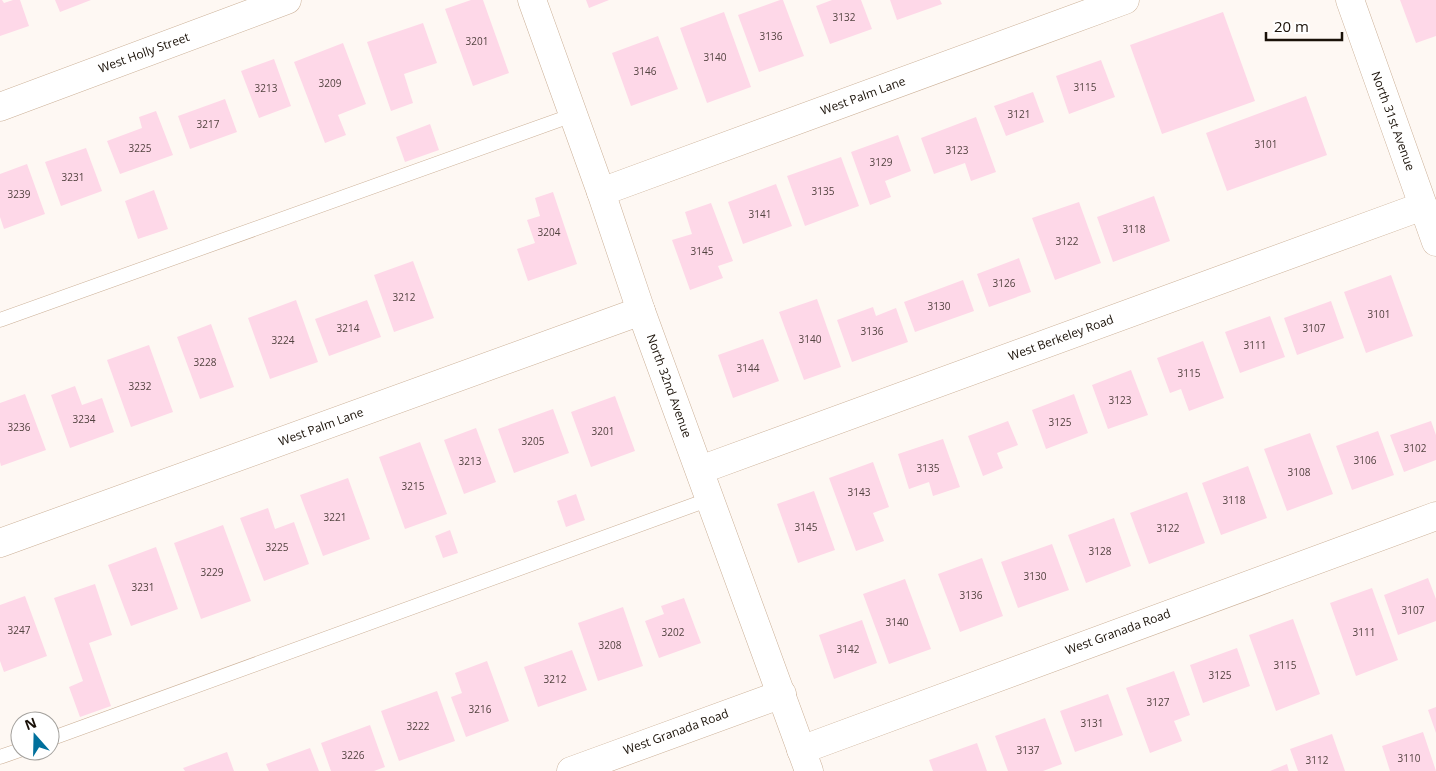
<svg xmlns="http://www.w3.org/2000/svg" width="1436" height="771" font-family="'Open Sans',sans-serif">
  <rect width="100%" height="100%" fill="#fef8f3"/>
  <g fill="#fed8e8">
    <path d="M0,0H2L4,3L13,0H20L29,26L0,36Z"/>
    <path d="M55,0H91L60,12Z"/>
    <path d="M471,0H483L509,73L473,86L445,9Z"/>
    <path d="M586,0H609L589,8Z"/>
    <path d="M780,0H783L804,56L759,72L738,15Z"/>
    <path d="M832,0H861L872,29L830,44L816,6Z"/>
    <path d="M890,0H940L942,4L897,20Z"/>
    <path d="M1400,0H1436V36L1416,43Z"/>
    <path d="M724,12L751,87L707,103L680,28Z"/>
    <path d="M1223,12L1255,101L1162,134L1130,45Z"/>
    <path d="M423,23L437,63L404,74L413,103L391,111L367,42Z"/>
    <path d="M658,36L678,89L631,106L612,53Z"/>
    <path d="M343,43L366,104L338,115L346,135L325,143L294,62Z"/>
    <path d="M274,59L291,106L259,118L241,71Z"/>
    <path d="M1101,60L1115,97L1069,114L1056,76Z"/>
    <path d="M1033,92L1044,122L1006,136L994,106Z"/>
    <path d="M1306,96L1327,155L1227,191L1206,133Z"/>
    <path d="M225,99L237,132L190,149L178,116Z"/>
    <path d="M156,111L173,155L120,174L107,141L142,128L139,117Z"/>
    <path d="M976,117L996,172L971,181L965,163L934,174L921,138Z"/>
    <path d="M430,124L439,150L405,162L396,137Z"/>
    <path d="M898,135L911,171L885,181L891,197L870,205L851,152Z"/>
    <path d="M86,148L102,191L61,206L45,162Z"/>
    <path d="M841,157L859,206L805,226L787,176Z"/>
    <path d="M27,164L45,214L4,229L0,217V174Z"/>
    <path d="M776,184L792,226L743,244L728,202Z"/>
    <path d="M154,190L168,229L138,239L125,201Z"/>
    <path d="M553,192L577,264L528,281L517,249L535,243L527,220L540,216L535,198Z"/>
    <path d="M1154,196L1170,241L1113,262L1097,217Z"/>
    <path d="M1079,202L1101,263L1055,280L1032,218Z"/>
    <path d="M711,203L733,261L718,266L723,278L690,290L672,240L692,234L685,212Z"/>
    <path d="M1019,258L1031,292L989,307L977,274Z"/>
    <path d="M413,261L434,318L394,332L374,275Z"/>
    <path d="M1391,275L1413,336L1366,353L1344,292Z"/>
    <path d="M963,280L974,311L915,332L904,302Z"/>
    <path d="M817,299L841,367L804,380L779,312Z"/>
    <path d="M296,300L318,362L270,379L248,318Z"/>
    <path d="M367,300L381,337L329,356L315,319Z"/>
    <path d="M1331,301L1344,338L1297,355L1284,318Z"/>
    <path d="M873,307L876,316L896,308L908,342L852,362L837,320Z"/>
    <path d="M1270,316L1285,357L1240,373L1225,332Z"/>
    <path d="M211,324L234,387L200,399L177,337Z"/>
    <path d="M763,339L779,381L733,398L718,355Z"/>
    <path d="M1203,341L1224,398L1189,411L1181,389L1170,393L1157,358Z"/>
    <path d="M149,345L173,412L131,427L107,360Z"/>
    <path d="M1131,370L1148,415L1108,429L1092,385Z"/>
    <path d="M75,386L82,405L102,398L114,432L70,448L51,395Z"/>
    <path d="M25,394L46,450L1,466L0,462V403Z"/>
    <path d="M1074,394L1088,433L1046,449L1032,410Z"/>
    <path d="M615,396L635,451L591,467L571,412Z"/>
    <path d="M553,409L569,453L514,473L498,429Z"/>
    <path d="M1008,421L1018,445L997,453L1003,468L983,476L968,436Z"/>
    <path d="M1431,421L1436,435V460L1404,472L1390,435Z"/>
    <path d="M476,428L496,482L464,494L444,440Z"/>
    <path d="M1378,431L1394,475L1352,490L1336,446Z"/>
    <path d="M1310,433L1333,494L1287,511L1264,449Z"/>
    <path d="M943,439L960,487L933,496L929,482L909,489L898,454Z"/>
    <path d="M420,442L447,514L405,529L379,457Z"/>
    <path d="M873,462L889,507L873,513L884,541L856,551L829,478Z"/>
    <path d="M1248,466L1267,518L1221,535L1202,483Z"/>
    <path d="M348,478L370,539L323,556L300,495Z"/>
    <path d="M814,491L835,550L798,563L777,504Z"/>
    <path d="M1187,492L1205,543L1149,564L1130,513Z"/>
    <path d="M576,494L585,520L566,527L557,501Z"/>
    <path d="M268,508L275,529L294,522L309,564L264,581L240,518Z"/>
    <path d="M1114,518L1131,566L1086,583L1068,535Z"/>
    <path d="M223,525L251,601L201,619L174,543Z"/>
    <path d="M450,530L458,553L443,558L435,536Z"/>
    <path d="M1052,544L1069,590L1018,608L1001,562Z"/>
    <path d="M156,547L178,609L131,626L108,565Z"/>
    <path d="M982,558L1003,616L960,632L938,574Z"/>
    <path d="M1428,578L1436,599V621L1398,635L1384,595Z"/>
    <path d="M905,579L931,649L889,664L863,594Z"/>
    <path d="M95,584L112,635L89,643L111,706L80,717L69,687L83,681L54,598Z"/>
    <path d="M1372,588L1398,660L1356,676L1330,603Z"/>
    <path d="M25,596L47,656L4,672L0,661V605Z"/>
    <path d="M684,598L701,643L659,658L645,621L664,614L661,606Z"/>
    <path d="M623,607L643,666L598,681L578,623Z"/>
    <path d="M1293,619L1320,694L1276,711L1249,635Z"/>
    <path d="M862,620L877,663L834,679L819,635Z"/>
    <path d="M1237,648L1250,686L1203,703L1190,665Z"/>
    <path d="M572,650L587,690L538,707L524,667Z"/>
    <path d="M487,661L509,721L466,737L451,697L462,693L455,673Z"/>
    <path d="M1174,671L1190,715L1174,721L1182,741L1150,753L1126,688Z"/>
    <path d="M437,691L455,741L399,761L381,711Z"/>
    <path d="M1108,694L1123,735L1075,752L1060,711Z"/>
    <path d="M1436,707V733L1428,710Z"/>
    <path d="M1045,718L1062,764L1043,771H1008L995,736Z"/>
    <path d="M370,725L385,767L374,771H331L321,743Z"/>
    <path d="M1423,732L1436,771H1390L1382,746Z"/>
    <path d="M1332,734L1345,771H1298L1290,749Z"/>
    <path d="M977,743L987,771H933L929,760Z"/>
    <path d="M310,748L319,771H269L266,764Z"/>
    <path d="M227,752L234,771H185L183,768Z"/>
    <path d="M1287,764L1289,771H1270Z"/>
  </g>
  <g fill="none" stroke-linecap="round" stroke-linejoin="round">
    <defs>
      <g id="service">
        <path d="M0,320L573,115"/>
        <path d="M50,739L710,499"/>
        <path d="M0,757L20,750"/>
      </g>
      <g id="minor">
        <path d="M532,0L601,192L641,311L809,771"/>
        <path d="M0,107L287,0"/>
        <path d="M601,192L1125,0"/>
        <path d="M700,470L1423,206"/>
        <path d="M0,543L641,311"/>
        <path d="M801,750L1436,516"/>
        <path d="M571,771L782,694"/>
      </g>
      <path id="tertiary" d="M1350,0L1436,242"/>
    </defs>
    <use href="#service" stroke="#cbb097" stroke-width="15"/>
    <use href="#minor" stroke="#cbb097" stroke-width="29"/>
    <use href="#tertiary" stroke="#cbb097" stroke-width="29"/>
    <use href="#service" stroke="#fff" stroke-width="14"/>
    <use href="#minor" stroke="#fff" stroke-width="28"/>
    <use href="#tertiary" stroke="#fff" stroke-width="28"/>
  </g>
  <g text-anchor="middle" stroke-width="4" stroke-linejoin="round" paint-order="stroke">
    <g font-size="10" fill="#534340">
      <text x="844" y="21">3132</text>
      <text x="771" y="40">3136</text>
      <text x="477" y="45">3201</text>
      <text x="715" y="61">3140</text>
      <text x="645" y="75">3146</text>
      <text x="330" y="87">3209</text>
      <text x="1085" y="91">3115</text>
      <text x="266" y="92">3213</text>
      <text x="1019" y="118">3121</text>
      <text x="208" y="128">3217</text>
      <text x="1266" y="148">3101</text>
      <text x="140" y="152">3225</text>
      <text x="957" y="154">3123</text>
      <text x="881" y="166">3129</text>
      <text x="73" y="181">3231</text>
      <text x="823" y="195">3135</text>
      <text x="19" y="198">3239</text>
      <text x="760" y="218">3141</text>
      <text x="1134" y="233">3118</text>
      <text x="549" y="236">3204</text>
      <text x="1067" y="245">3122</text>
      <text x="702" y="255">3145</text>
      <text x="1004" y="287">3126</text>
      <text x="404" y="301">3212</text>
      <text x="939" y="310">3130</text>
      <text x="1379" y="318">3101</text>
      <text x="348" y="332">3214</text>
      <text x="1314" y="332">3107</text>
      <text x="872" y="335">3136</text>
      <text x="810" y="343">3140</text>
      <text x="283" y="344">3224</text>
      <text x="1255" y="349">3111</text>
      <text x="205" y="366">3228</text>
      <text x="748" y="372">3144</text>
      <text x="1189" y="377">3115</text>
      <text x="140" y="390">3232</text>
      <text x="1120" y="404">3123</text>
      <text x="84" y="423">3234</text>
      <text x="1060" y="426">3125</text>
      <text x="19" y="431">3236</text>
      <text x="603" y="435">3201</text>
      <text x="533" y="445">3205</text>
      <text x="1415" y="452">3102</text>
      <text x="1365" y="464">3106</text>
      <text x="470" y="465">3213</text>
      <text x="928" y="472">3135</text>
      <text x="1299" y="476">3108</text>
      <text x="413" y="490">3215</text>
      <text x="859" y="496">3143</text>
      <text x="1234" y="504">3118</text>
      <text x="335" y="521">3221</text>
      <text x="806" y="531">3145</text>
      <text x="1168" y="532">3122</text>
      <text x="277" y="551">3225</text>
      <text x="1100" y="555">3128</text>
      <text x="212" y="576">3229</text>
      <text x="1035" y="580">3130</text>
      <text x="143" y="591">3231</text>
      <text x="971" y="599">3136</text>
      <text x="1413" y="614">3107</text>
      <text x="897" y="626">3140</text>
      <text x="19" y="634">3247</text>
      <text x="673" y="636">3202</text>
      <text x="1364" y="636">3111</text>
      <text x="610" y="649">3208</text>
      <text x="848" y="653">3142</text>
      <text x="1285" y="669">3115</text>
      <text x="1220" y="679">3125</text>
      <text x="555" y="683">3212</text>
      <text x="1158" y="706">3127</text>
      <text x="480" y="713">3216</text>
      <text x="1092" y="727">3131</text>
      <text x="418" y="730">3222</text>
      <text x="1028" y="754">3137</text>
      <text x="353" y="759">3226</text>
      <text x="1409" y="762">3110</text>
      <text x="1317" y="764">3112</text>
    </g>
    <g font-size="12" fill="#1a1108" stroke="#fff">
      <text transform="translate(144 53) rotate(-20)" y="4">West Holly Street</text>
      <text transform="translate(863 96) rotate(-20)" y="4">West Palm Lane</text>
      <text transform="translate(1393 121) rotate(70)" y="4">North 31st Avenue</text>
      <text transform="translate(1061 338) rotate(-20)" y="4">West Berkeley Road</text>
      <text transform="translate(669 386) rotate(70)" y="4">North 32nd Avenue</text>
      <text transform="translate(321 427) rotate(-20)" y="4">West Palm Lane</text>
      <text transform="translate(1118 632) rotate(-20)" y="4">West Granada Road</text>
      <text transform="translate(676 732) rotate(-20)" y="4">West Granada Road</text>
    </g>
  </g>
  <g transform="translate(35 736) rotate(340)"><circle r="24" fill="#ffffff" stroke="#a3a09c"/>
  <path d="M0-4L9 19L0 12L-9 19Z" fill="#01709c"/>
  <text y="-8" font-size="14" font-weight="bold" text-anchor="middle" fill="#1a1108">N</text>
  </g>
  <path d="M1266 32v8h76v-8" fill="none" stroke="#1a1108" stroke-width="2.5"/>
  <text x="1274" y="32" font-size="15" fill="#1a1108" stroke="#ffffff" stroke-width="4" paint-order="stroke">20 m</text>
</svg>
